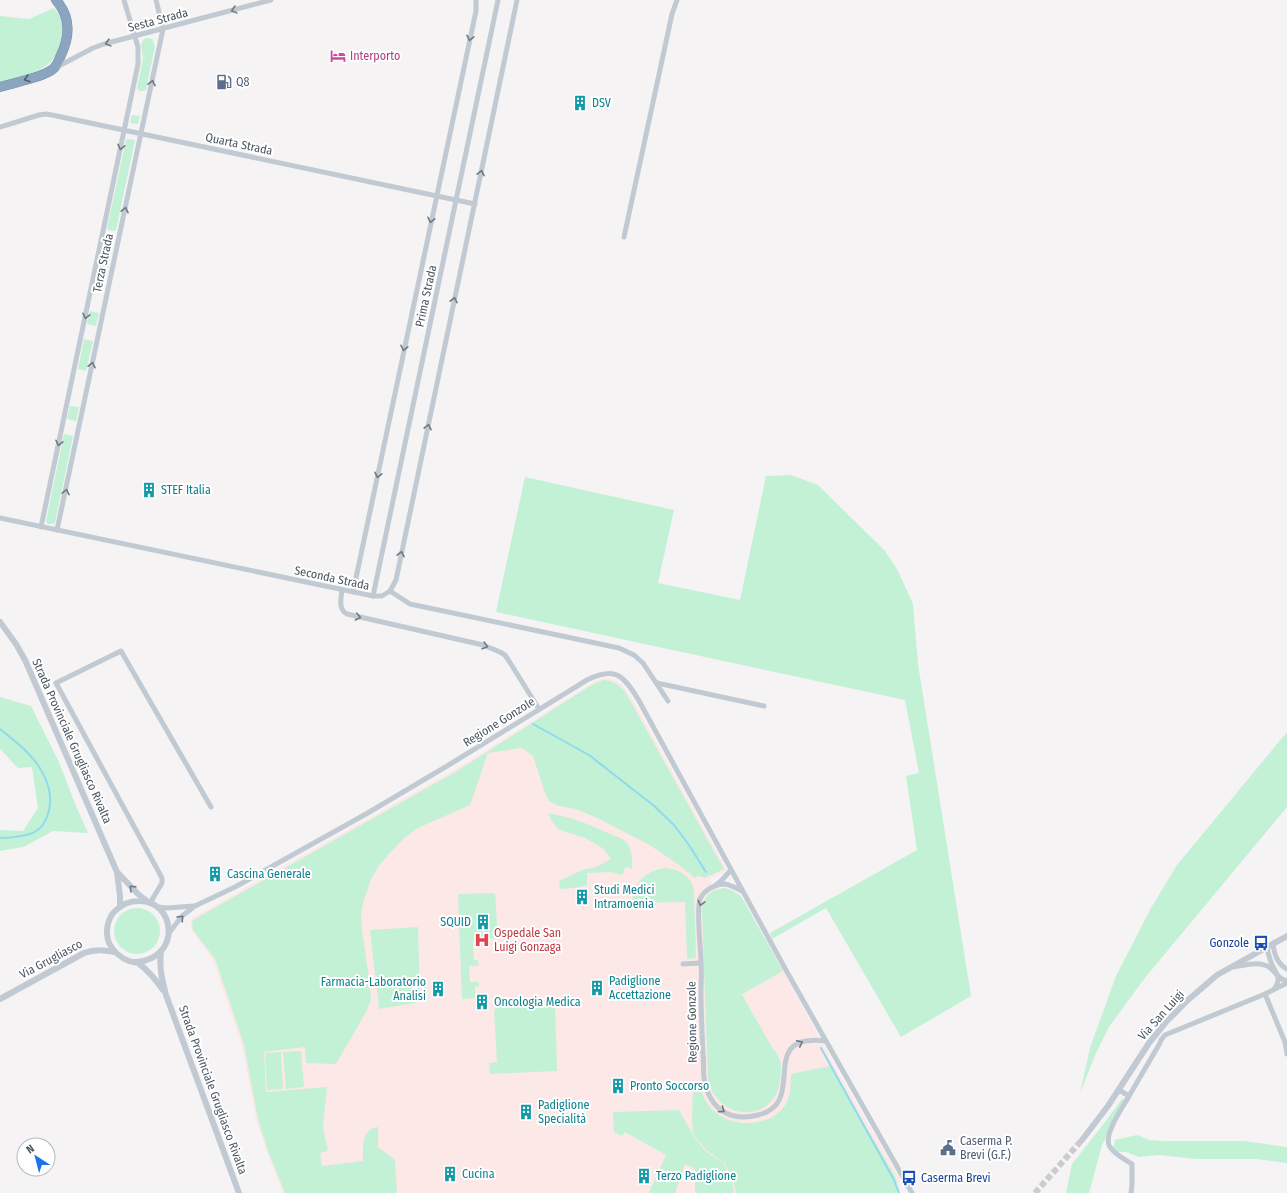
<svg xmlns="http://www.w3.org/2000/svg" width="1287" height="1193" font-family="'Fira Sans Condensed',sans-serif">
  <rect width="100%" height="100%" fill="#f5f3f3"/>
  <path fill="#fce8e6" d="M604,678L611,679L621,684L624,687L634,702L727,870L710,879L714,889L724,888L731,890L741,896L817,1033L832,1062L899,1177L900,1183V1193H283L267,1152L256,1119L242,1046L213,960L192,931L190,923L192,918L456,769L597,680Z"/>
  <g fill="#c3f1d5">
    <path d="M54,8L65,23C64,30 65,39 62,45C51,72 25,75 0,82V16L29,19Z"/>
    <path d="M147,38L152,39L155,46L146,90L143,91H139L137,88L143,59L141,44L144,39Z"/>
    <path d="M132,115L140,116L138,124L130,123Z"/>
    <path d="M128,139L135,140L116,230L115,231L108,230L107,228L126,140Z"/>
    <path d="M104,244L113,246L106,276L98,274Z"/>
    <path d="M90,311L99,313L96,326L87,324Z"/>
    <path d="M84,339L93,341L86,371L78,369Z"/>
    <path d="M70,406L79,407L76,421L67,419Z"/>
    <path d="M64,434L73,436L55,523L52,524H48L46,521Z"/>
    <path d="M791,475L818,485L885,551L898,571L913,604L918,664L971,996L901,1037L826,908L772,939L770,933L917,850L906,776L919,773L905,700L496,612L525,477L674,510L658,583L740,600L766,476Z"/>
    <path d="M604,680C614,681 620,685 626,693L724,869L705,878L698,876L695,878L679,865L648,844L597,818L576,809L559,806L549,801L545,793L533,756L522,748L488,753L470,805L418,828L405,837L380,864L371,879L363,903L361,916L362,930L370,986L371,1000L366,1012L336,1064L306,1063L305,1047L264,1052L266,1092L327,1087L323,1128L328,1151L320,1153L322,1166L363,1161C363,1149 361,1128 378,1127V1147L395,1160L397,1193H285L268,1151L258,1119L244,1045L215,959L193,930L192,923L193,920L457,771L590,686L598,682Z"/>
    <path d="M0,697L31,706L58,760L76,806L88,833L53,831L23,847L0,851V830L23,831L38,808L32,767L18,768L0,749Z"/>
    <path d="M1287,732V807L1144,979L1109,1027L1096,1053L1080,1093L1090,1048L1116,976L1151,908L1177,865Z"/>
    <path d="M548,813C571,817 592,825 612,835C616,836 621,838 624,840C632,847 633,859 632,869L625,867L623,875L610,872L587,873V885L574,888L560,889L559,881L582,870L596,867L611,859L604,849L585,838L558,829L552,821Z"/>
    <path d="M665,868C679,869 692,876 694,891L696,958L687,959L685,902L632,903C634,883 644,871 665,868Z"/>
    <path d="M724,888L731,890L741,896L783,971L742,994C751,1012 762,1029 772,1047C775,1051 780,1058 781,1063C781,1071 781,1082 778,1090C770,1113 741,1119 723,1104C715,1097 711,1092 708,1082L702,909C705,895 710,890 724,888Z"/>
    <path d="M495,893L498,938L473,940L474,960H478L479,966H469L470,982H479V986L475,987V998L462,999L458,894Z"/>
    <circle cx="137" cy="931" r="23"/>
    <path d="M418,927L420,1002L379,1009L370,930Z"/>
    <path d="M555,1002L557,1071L490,1074L489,1063L497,1062L494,1011L495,1010V1005Z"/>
    <path d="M301,1051L304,1087L286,1089L283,1052Z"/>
    <path d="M281,1052L283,1089L267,1090L265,1053Z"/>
    <path d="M830,1066L896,1178L897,1183V1193H736L733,1179L725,1164L706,1150L693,1133L692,1118L693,1086L699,1084C702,1094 706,1104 714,1111C734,1130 778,1127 788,1099C791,1091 791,1082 791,1074Z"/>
    <path d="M1122,1099L1125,1100L1102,1145L1089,1193H1066L1072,1164L1102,1126Z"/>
    <path d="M679,1110L692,1133L705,1151L724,1164L732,1180L734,1193H695V1169L685,1164L675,1193H649L666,1155L625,1132L622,1136L614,1132L613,1112Z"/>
    <path d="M1137,1135L1149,1140L1163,1141H1244L1287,1147V1163L1256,1159H1197L1159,1155L1139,1157L1126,1152H1112L1115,1140Z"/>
  </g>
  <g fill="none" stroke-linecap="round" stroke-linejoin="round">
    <g stroke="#90daee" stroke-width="2">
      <path d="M533,724L589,755L653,805L674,825L689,845L706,872"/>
      <path d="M0,729C12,739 25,748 34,760C47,776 55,797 47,817C44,823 42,828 36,831C30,836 8,838 0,838"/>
      <path d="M821,1048L894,1180L899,1193"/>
    </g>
    <path stroke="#caccce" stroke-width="6" stroke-dasharray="6 3" stroke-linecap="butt" d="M1035,1193L1082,1140"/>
    <defs>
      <path id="motorway" d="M0,87C13,83 44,77 53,69C57,66 59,60 61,55C70,36 71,17 56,0"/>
    </defs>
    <use href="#motorway" stroke="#7690ad" stroke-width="10"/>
    <g stroke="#c1cad2" stroke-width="5">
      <path d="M57,67L93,48L104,44L271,0"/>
      <path d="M0,127L39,115L46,114L52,115L475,204"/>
      <path d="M624,237L672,14L677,0"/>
      <path d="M0,518L373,596H382L390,591L410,604L619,648L634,655L643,663L668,701"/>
      <path d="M41,527L138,64V47L124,0"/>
      <path d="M57,530L163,29L156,0"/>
      <path d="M342,590C341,599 338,609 347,614L483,645L500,652L505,655L509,661L539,709"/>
      <path d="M390,591L396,580L517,0"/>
      <path d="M353,592L476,11V0"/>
      <path d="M373,596L498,0"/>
      <path d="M657,683L764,706"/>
      <path d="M716,885L721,881L731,870"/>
      <path d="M742,891C736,888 731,885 725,884C715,884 704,890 700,899C696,911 701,948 701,963C702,972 701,981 701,990C701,1011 702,1033 703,1054C704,1062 703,1070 704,1078C706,1092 713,1107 726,1113C736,1118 747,1118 758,1115C810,1103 754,1032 826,1041"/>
      <path d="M150,903L162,883V878L56,683L121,651L211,807"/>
      <path d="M158,907L167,908L194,906"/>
      <path d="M169,933L182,916L195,906L235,887L366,814L452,763L587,680C615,666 623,675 638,699L787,972L912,1193"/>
      <path d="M1273,943C1274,954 1277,964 1287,969"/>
      <path d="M1267,947C1268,952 1269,957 1271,962C1275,973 1283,978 1274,989"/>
      <path d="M683,964L701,963"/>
      <path d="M1234,967C1244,965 1259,961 1269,967C1276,972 1278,979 1287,981"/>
      <path d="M1287,983L1265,994L1285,1042L1287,1054"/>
      <path d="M1119,1090L1129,1096C1123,1107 1102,1136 1110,1147C1114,1154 1126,1160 1132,1164V1185L1131,1193"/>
      <path d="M1129,1096L1160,1043L1161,1040L1165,1035L1265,994"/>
    </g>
    <g stroke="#c1cad2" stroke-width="6">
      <path d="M0,622L16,644L25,660L117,872L120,896V907"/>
      <path d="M118,873L138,894L147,901"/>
      <path d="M161,952C159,969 162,979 166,995L239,1193"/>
      <path d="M136,962C183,958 175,900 139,901C129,901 122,904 115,911C107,919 105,933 109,943C113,951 121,958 129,961C132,962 135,962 138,963C148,970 156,980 163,990"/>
      <path d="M0,999L84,953C95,949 103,950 115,952"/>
      <path d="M1082,1140L1108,1106L1149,1043L1166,1022L1188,1000L1217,975L1287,936"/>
    </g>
    <use href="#motorway" stroke="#8ba5c1" stroke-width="9"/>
  </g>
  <defs><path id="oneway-chevron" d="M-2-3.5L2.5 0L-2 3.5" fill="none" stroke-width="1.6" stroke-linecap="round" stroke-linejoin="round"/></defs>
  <g stroke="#6e7983">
    <use href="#oneway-chevron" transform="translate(234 10) rotate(165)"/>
    <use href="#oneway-chevron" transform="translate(470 38) rotate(102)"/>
    <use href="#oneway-chevron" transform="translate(108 43) rotate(165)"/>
    <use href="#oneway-chevron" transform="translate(152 83) rotate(-78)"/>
    <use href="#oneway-chevron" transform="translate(121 147) rotate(102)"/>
    <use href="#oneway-chevron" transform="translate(481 173) rotate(-78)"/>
    <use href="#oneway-chevron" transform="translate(125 210) rotate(-78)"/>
    <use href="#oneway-chevron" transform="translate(431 220) rotate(102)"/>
    <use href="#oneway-chevron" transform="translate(454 300) rotate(-78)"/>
    <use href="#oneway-chevron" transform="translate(86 316) rotate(102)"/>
    <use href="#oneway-chevron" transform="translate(404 348) rotate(102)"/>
    <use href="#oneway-chevron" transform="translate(92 365) rotate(-78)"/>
    <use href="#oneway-chevron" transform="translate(428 427) rotate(-78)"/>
    <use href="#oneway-chevron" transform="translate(59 443) rotate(102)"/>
    <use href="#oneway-chevron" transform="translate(378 475) rotate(102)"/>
    <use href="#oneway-chevron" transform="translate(66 492) rotate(-78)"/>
    <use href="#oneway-chevron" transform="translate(401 554) rotate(-78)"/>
    <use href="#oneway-chevron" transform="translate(358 617) rotate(13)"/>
    <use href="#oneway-chevron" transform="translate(485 646) rotate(17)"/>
    <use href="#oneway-chevron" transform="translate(132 888) rotate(-136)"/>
    <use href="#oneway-chevron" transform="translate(701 903) rotate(104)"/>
    <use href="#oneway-chevron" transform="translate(181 918) rotate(-47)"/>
    <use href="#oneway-chevron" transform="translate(800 1043) rotate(-25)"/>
    <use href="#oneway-chevron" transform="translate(722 1110) rotate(34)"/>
  </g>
  <use stroke="#505e6b" href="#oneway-chevron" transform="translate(27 79) rotate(163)"/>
  <defs>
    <symbol id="hotel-bare" viewBox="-9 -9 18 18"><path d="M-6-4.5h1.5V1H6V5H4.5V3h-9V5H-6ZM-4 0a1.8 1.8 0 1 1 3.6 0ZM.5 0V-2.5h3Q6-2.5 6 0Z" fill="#d1479c" stroke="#fff" stroke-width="2.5" paint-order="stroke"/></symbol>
    <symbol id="fuel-bare" viewBox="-9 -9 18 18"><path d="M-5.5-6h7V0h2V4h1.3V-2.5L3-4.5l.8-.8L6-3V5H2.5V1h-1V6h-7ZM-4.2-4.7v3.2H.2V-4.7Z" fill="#5c6f8a" stroke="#fff" stroke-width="2.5" paint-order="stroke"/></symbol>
    <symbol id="building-bare" viewBox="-9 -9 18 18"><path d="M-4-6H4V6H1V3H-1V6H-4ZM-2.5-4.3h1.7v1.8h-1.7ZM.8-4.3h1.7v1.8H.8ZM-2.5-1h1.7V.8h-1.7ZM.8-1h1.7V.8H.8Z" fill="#0f9aa8" stroke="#fff" stroke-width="2.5" paint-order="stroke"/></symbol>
    <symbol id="hospital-bare" viewBox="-9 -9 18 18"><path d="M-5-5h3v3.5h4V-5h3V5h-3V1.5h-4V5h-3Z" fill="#e0444e" stroke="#fff" stroke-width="2.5" paint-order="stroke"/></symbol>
    <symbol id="bus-bare" viewBox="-9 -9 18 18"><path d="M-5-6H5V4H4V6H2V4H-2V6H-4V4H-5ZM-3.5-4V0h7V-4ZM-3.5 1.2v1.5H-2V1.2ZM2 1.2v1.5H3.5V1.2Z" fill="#1a4fb4" stroke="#fff" stroke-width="2.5" paint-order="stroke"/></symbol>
    <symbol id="civic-bare" viewBox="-9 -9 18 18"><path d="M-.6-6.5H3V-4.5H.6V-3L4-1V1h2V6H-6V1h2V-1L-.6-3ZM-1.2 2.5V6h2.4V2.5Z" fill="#5c6f8a" stroke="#fff" stroke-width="2.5" paint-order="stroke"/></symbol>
  </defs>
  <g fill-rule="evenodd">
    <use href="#hotel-bare" x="327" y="45" width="22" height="22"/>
    <use href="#fuel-bare" x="213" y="71" width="22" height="22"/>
    <use href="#building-bare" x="569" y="92" width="22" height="22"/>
    <use href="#building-bare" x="138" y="479" width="22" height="22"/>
    <use href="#building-bare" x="204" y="863" width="22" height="22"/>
    <use href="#building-bare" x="571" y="886" width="22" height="22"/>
    <use href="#building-bare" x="472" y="911" width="22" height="22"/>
    <use href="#hospital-bare" x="471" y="929" width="22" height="22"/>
    <use href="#bus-bare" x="1250" y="932" width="22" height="22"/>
    <use href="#building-bare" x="586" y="977" width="22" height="22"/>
    <use href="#building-bare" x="427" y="978" width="22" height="22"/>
    <use href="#building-bare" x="471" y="991" width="22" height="22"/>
    <use href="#building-bare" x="607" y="1075" width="22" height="22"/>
    <use href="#building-bare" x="515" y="1101" width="22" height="22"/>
    <use href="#civic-bare" x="937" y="1137" width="22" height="22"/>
    <use href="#building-bare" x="439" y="1163" width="22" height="22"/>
    <use href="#building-bare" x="633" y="1165" width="22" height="22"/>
    <use href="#bus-bare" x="898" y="1167" width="22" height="22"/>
  </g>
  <g text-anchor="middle" stroke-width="4" stroke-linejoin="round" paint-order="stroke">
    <g font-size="12" fill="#4a5661" stroke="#fff">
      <text transform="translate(158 20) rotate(-15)" y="4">Sesta Strada</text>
      <text transform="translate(239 144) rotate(12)" y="4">Quarta Strada</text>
      <text transform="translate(103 263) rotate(-78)" y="4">Terza Strada</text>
      <text transform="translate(426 296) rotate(-78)" y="4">Prima Strada</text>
      <text transform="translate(332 578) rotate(12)" y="4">Seconda Strada</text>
      <text transform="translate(499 722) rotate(-32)" y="4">Regione Gonzole</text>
      <text transform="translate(72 741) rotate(66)" y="4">Strada Provinciale Grugliasco Rivalta</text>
      <text transform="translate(51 959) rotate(-28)" y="4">Via Grugliasco</text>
      <text transform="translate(1161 1015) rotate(-48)" y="4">Via San Luigi</text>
      <text transform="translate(692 1022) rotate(-91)" y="4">Regione Gonzole</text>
      <text transform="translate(213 1090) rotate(70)" y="4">Strada Provinciale Grugliasco Rivalta</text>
    </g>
    <g font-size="12" fill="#b23c85" stroke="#fff" text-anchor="start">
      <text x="350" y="60">Interporto</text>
    </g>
    <g font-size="12" fill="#4e5e75" stroke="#fff" text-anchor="start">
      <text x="236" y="86">Q8</text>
      <text x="960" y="1145">Caserma P.<tspan x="960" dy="14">Brevi (G.F.)</tspan></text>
    </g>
    <g font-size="12" fill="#0d838f" stroke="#fff" text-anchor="start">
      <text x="592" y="107">DSV</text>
      <text x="161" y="494">STEF Italia</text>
      <text x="227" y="878">Cascina Generale</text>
      <text x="594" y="894">Studi Medici<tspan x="594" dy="14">Intramoenia</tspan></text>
      <text x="471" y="926" text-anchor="end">SQUID</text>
      <text x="609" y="985">Padiglione<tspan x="609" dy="14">Accettazione</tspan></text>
      <text x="426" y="986" text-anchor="end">Farmacia-Laboratorio<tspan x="426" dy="14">Analisi</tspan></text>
      <text x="494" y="1006">Oncologia Medica</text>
      <text x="630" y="1090">Pronto Soccorso</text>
      <text x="538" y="1109">Padiglione<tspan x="538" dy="14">Specialità</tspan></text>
      <text x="462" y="1178">Cucina</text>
      <text x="656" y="1180">Terzo Padiglione</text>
    </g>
    <g font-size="12" fill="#be3a42" stroke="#fff" text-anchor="start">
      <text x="494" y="937">Ospedale San<tspan x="494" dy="14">Luigi Gonzaga</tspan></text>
    </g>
    <g font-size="12" fill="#164399" stroke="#fff" text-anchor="end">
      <text x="1249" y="947">Gonzole</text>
      <text x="921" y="1182" text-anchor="start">Caserma Brevi</text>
    </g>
  </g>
  <g transform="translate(36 1157) rotate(324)"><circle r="19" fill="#ffffff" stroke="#b7bbc0"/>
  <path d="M0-3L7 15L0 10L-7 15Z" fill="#1a73e8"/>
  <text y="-6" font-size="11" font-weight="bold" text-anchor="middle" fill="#4a5661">N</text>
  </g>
</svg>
